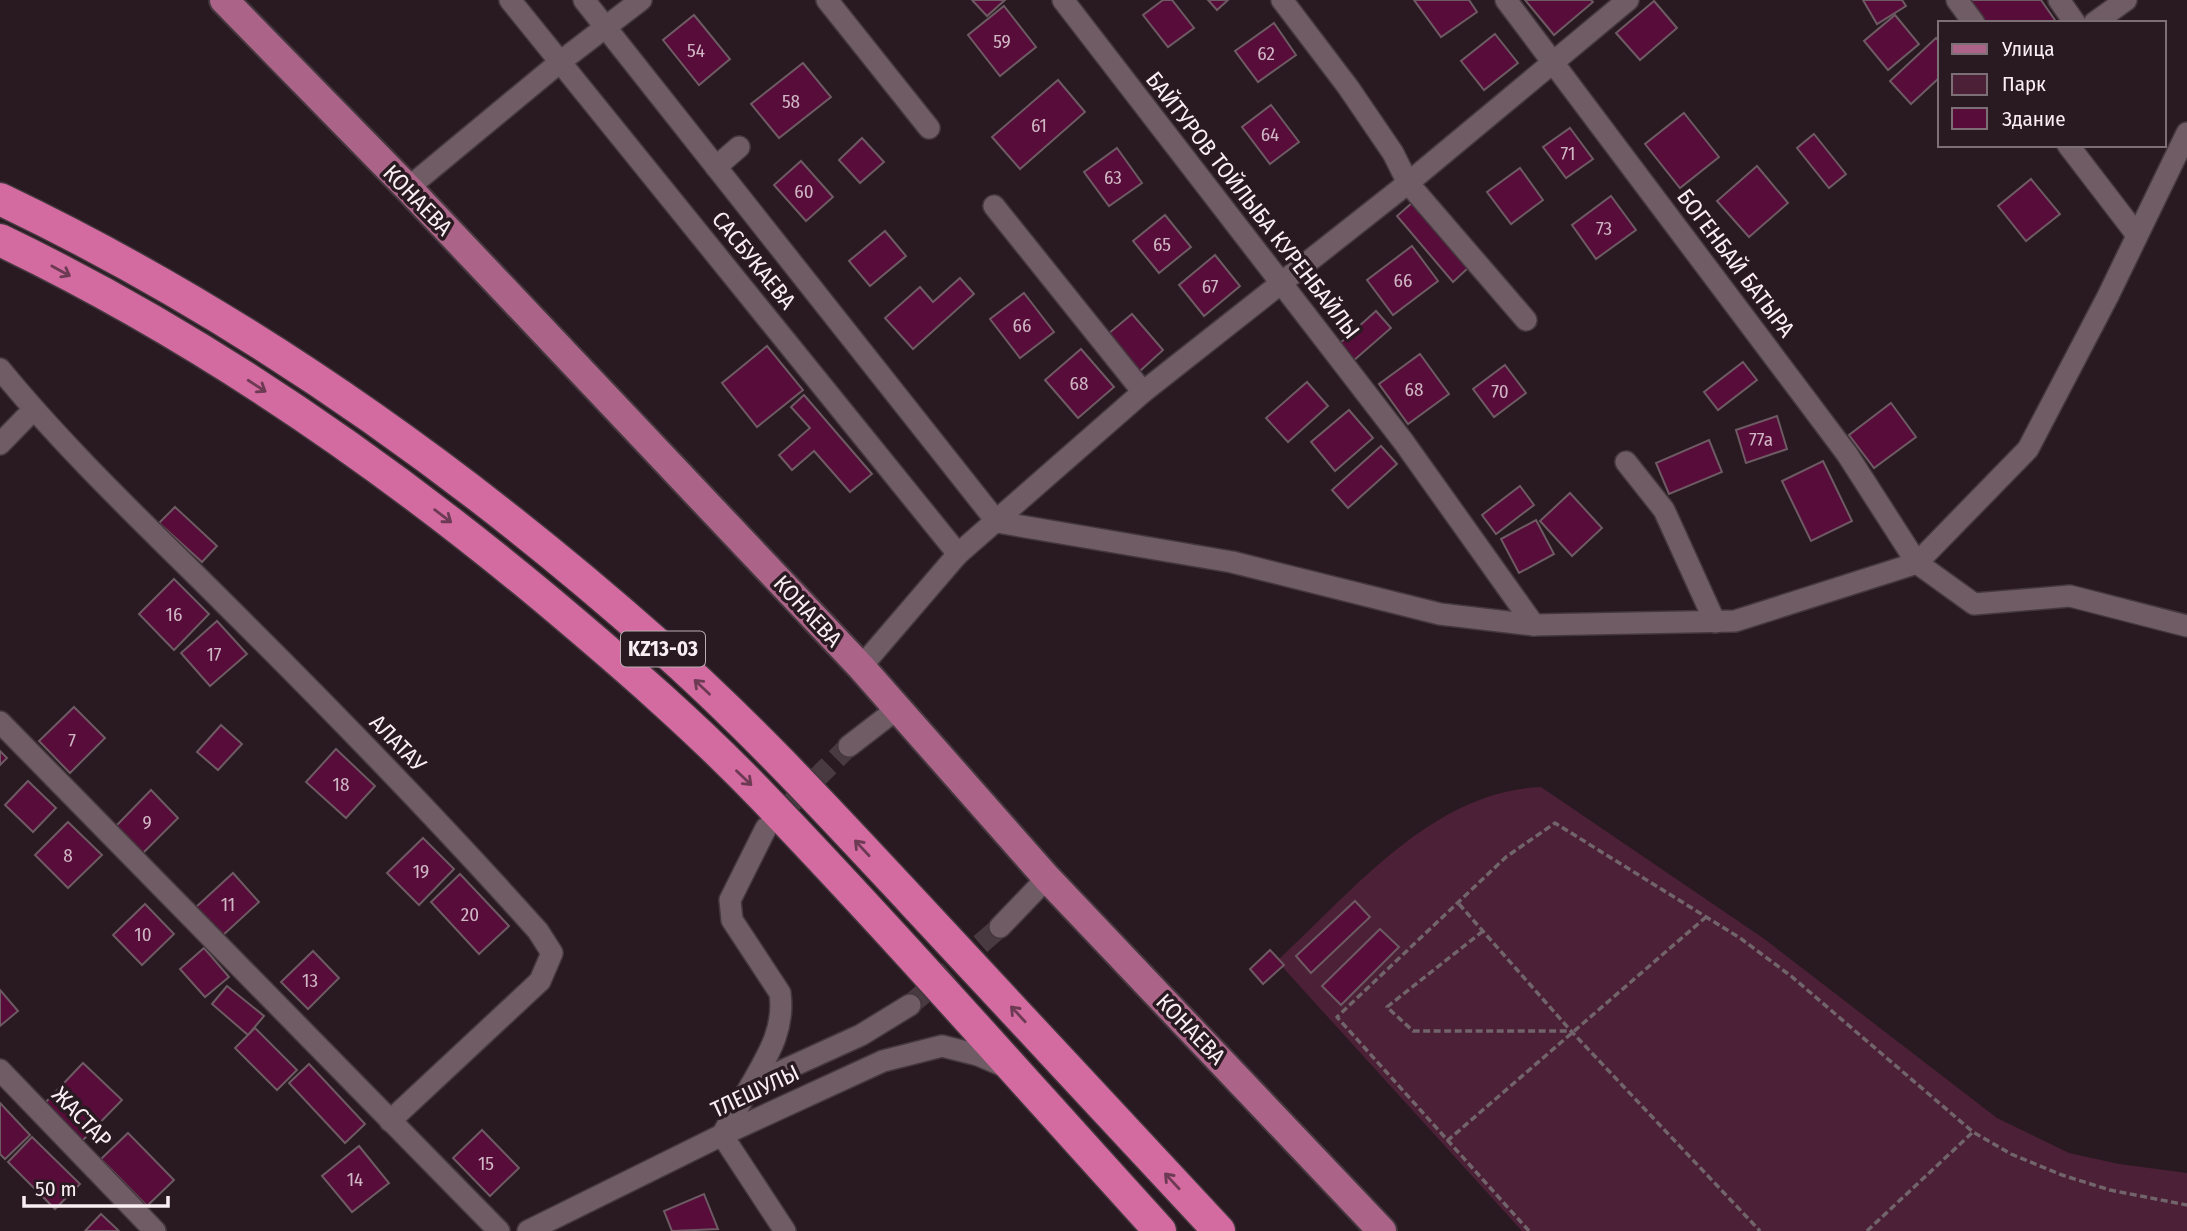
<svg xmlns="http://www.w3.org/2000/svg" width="2187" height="1231" font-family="'Fira Sans Condensed',sans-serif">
  <rect width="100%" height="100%" fill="#291a21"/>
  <path fill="#4c2037" d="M1541,787L1763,938L1997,1118L2069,1153L2119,1164L2187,1173V1231H1522L1277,961C1351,893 1432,791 1541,787Z"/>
  <g fill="#570c39" stroke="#6d5a63" stroke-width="2">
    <path d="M972,0H1005L987,16Z"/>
    <path d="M1163,0H1172L1194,28L1168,47L1143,15Z"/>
    <path d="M1208,0H1228L1217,10Z"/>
    <path d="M1414,0H1469L1477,12L1441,37Z"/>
    <path d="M1525,0H1591L1593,2L1554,35Z"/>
    <path d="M1863,0H1902L1906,6L1877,24Z"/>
    <path d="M1968,0H2041L2057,23H1984Z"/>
    <path d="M1654,1L1677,28L1640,60L1616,33Z"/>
    <path d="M1004,6L1036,47L1000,76L968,35Z"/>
    <path d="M694,15L730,59L699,85L663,40Z"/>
    <path d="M1895,15L1919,44L1888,70L1864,41Z"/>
    <path d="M1274,23L1296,55L1258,82L1235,51Z"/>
    <path d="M1495,34L1518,63L1484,90L1461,61Z"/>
    <path d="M1936,38L1940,43V77L1911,104L1890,81Z"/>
    <path d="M803,63L831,97L779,138L751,104Z"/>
    <path d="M1058,80L1085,112L1020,169L992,137Z"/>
    <path d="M1271,105L1299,142L1270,164L1242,127Z"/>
    <path d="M1684,113L1719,157L1680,188L1645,144Z"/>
    <path d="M1570,128L1593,159L1566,178L1543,147Z"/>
    <path d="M1814,134L1846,174L1829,188L1797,148Z"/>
    <path d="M862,138L884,162L860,183L839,160Z"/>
    <path d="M1117,148L1142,183L1109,206L1084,172Z"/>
    <path d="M801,161L833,197L806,221L774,185Z"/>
    <path d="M1757,166L1788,203L1749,237L1717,201Z"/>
    <path d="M1520,168L1543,200L1511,224L1487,192Z"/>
    <path d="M2031,179L2060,214L2026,241L1998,206Z"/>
    <path d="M1611,196L1636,230L1596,259L1572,225Z"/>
    <path d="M1413,202L1468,268L1453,282L1397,216Z"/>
    <path d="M1165,215L1191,247L1159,273L1133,241Z"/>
    <path d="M885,231L906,256L870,286L849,261Z"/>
    <path d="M1412,246L1438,281L1393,315L1367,280Z"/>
    <path d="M1215,255L1240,286L1204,316L1179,285Z"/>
    <path d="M960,278L974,294L913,349L885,318L920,287L933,302Z"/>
    <path d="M1024,293L1054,332L1020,358L990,319Z"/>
    <path d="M1376,311L1391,328L1353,361L1339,344Z"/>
    <path d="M1132,314L1163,350L1140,371L1108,334Z"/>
    <path d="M767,346L803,390L757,427L722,383Z"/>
    <path d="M1081,349L1114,387L1078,418L1045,380Z"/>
    <path d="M1420,354L1449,394L1408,424L1379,384Z"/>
    <path d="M1743,362L1757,380L1718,410L1704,392Z"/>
    <path d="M1505,365L1526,393L1494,417L1473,389Z"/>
    <path d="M1307,382L1328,406L1288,442L1266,418Z"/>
    <path d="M804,395L872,474L850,492L814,451L792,470L779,455L810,428L791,407Z"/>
    <path d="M1891,403L1916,437L1874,468L1849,435Z"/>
    <path d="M1349,410L1373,438L1335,471L1311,442Z"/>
    <path d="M1777,416L1787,449L1746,463L1736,430Z"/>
    <path d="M1709,440L1722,472L1669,494L1656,463Z"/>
    <path d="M1381,446L1397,464L1348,508L1332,490Z"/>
    <path d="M1823,461L1852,521L1811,541L1782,481Z"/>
    <path d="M1520,486L1534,505L1496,534L1482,515Z"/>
    <path d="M1570,493L1602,528L1572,556L1540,521Z"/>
    <path d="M175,507L217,546L202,562L159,523Z"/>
    <path d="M1536,520L1554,554L1519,573L1501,539Z"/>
    <path d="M174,579L209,614L174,650L139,614Z"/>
    <path d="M217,621L247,654L210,686L181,653Z"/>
    <path d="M74,707L105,738L70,773L39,741Z"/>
    <path d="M221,725L242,744L218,770L197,752Z"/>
    <path d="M336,749L375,786L346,818L306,782Z"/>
    <path d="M0,751L7,758L0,765Z"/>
    <path d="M28,781L56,808L33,832L5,805Z"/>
    <path d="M151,790L178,818L142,854L115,827Z"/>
    <path d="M68,822L102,855L68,888L35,855Z"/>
    <path d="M423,838L454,869L419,905L387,873Z"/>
    <path d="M233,873L259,902L222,936L196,907Z"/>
    <path d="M460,874L509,926L479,954L431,902Z"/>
    <path d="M1355,901L1370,917L1311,973L1296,956Z"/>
    <path d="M145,904L174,934L142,965L113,935Z"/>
    <path d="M1380,929L1399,947L1341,1005L1322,986Z"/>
    <path d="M204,948L229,977L205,997L180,969Z"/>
    <path d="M1270,950L1284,965L1263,984L1250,969Z"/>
    <path d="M313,951L339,978L308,1009L281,982Z"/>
    <path d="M227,986L264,1016L248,1035L212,1004Z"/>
    <path d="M0,990L18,1011L0,1026Z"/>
    <path d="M255,1028L297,1070L277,1090L235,1048Z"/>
    <path d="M83,1063L122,1100L82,1141L44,1104Z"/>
    <path d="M309,1064L365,1124L345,1143L289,1083Z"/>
    <path d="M0,1103L30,1135L5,1159L0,1154Z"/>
    <path d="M482,1130L519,1168L490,1196L453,1158Z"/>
    <path d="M128,1133L174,1180L147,1206L101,1159Z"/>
    <path d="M32,1137L80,1184L55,1209L8,1162Z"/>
    <path d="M359,1146L389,1183L352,1212L322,1176Z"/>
    <path d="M704,1194L718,1229L672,1231L664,1211Z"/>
    <path d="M101,1214L119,1231H85Z"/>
  </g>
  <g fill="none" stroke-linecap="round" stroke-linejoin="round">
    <g stroke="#483a40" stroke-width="21" stroke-dasharray="21 10" stroke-linecap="butt">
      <path d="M770,824L849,746"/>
      <path d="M910,1005L1000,927"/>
    </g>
    <defs>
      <g id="minor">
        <path d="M510,0L958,554"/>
        <path d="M584,0L997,522L1232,562L1440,614L1534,625"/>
        <path d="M827,0L929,128"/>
        <path d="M1063,0L1403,441L1534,625L1735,621L1917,563L2028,449L2108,296L2187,133"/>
        <path d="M1282,0L1348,87L1393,153L1408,183L1526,320"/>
        <path d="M1506,0L1847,454L1917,563L1974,604L2070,596L2187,626"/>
        <path d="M1957,0L1974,23"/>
        <path d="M2059,0L2075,23"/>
        <path d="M2094,23L2126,0"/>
        <path d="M2068,145L2137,235"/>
        <path d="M716,167L739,147"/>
        <path d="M408,188L560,62L641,0"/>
        <path d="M994,206L1143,392"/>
        <path d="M0,369C68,452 147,526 223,602C331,709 437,818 538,931L552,953L540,981L390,1121"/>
        <path d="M0,444L33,410"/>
        <path d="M1626,462L1664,510L1715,622"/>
        <path d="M861,667L958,554L1143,392L1408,183L1628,0"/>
        <path d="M0,722L499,1231"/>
        <path d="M849,746L897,709"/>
        <path d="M1000,927L1047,878"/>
        <path d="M0,1070L155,1231"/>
        <path d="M751,1085C768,1055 785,1029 780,993L732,920L730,900L766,828"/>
        <path d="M528,1231L722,1135L883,1061L942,1046L978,1055L1006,1067"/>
        <path d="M785,1231L722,1135L751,1085L861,1035L910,1005"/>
      </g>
      <path id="major" d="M224,0L408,188L861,667L1047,878L1382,1231"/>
      <g id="highway">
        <path d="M0,199C239,313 456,466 654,641C745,721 828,811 910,899C1013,1010 1116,1120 1219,1231"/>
        <path d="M0,240C198,335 379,460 547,600C622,663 696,727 764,798C899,939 1028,1086 1160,1231"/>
      </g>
    </defs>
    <use href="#minor" stroke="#44383e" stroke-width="24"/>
    <use href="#major" stroke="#44383e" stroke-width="32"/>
    <use href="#highway" stroke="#44383e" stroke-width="35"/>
    <g stroke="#71646a" stroke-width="3.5" stroke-dasharray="7 3.5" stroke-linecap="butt">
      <path d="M1459,904L1571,1031L1760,1231"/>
      <path d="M1483,931L1387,1007L1413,1031H1569"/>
      <path d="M1447,1141L1706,917"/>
      <path d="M1529,1231L1337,1017L1506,857L1555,823L1740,938L1791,976L1973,1132L2011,1154L2062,1175L2110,1190L2187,1205"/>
      <path d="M1867,1231L1973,1132"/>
    </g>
    <use href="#minor" stroke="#6f5c64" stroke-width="21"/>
    <use href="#major" stroke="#ab6488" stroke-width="28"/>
    <use href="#highway" stroke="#d36aa0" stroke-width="32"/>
  </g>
  <defs><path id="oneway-shaft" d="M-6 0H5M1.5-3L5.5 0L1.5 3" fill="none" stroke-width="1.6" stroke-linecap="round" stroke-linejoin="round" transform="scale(1.75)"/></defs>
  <g stroke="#6d3a54">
    <use href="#oneway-shaft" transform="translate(61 271) rotate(29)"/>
    <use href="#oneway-shaft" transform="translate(257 386) rotate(33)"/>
    <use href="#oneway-shaft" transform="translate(443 516) rotate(37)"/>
    <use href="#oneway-shaft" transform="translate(702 687) rotate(-136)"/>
    <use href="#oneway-shaft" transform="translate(744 778) rotate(44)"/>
    <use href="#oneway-shaft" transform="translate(862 848) rotate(-133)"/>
    <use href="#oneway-shaft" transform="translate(1018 1014) rotate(-133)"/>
    <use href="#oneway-shaft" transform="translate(1172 1181) rotate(-133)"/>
  </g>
  <g text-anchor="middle" stroke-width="7" stroke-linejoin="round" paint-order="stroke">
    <g font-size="19" fill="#d0b6c4">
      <text x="1002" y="48">59</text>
      <text x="696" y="57">54</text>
      <text x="1266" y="60">62</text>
      <text x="791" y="108">58</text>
      <text x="1039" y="132">61</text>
      <text x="1270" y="141">64</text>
      <text x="1568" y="160">71</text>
      <text x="1113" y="184">63</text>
      <text x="804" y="198">60</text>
      <text x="1604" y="235">73</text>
      <text x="1162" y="251">65</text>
      <text x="1403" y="287">66</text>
      <text x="1210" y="293">67</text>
      <text x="1022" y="332">66</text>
      <text x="1079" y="390">68</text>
      <text x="1414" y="396">68</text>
      <text x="1500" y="398">70</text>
      <text x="1761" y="446">77а</text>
      <text x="174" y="621">16</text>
      <text x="214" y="661">17</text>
      <text x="72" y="747">7</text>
      <text x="341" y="791">18</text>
      <text x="147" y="829">9</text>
      <text x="68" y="862">8</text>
      <text x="421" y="878">19</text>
      <text x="228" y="911">11</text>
      <text x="470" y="921">20</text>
      <text x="143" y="941">10</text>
      <text x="310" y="987">13</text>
      <text x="486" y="1170">15</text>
      <text x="355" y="1186">14</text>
    </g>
    <rect fill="#291a21" stroke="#bbaeb3" stroke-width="2" x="621" y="631.5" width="84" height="35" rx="5"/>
    <g font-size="21" font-weight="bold" fill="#f9eef2">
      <text x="663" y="656">KZ13-03</text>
    </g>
    <g font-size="23" fill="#f9eef2" stroke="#291a21">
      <text transform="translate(418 200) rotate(46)" y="8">КОНАЕВА</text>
      <text transform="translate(1253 205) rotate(52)" y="8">БАЙТУРОВ ТОЙЛЫБА КУРЕНБАЙЛЫ</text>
      <text transform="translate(754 260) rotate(51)" y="8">САСБУКАЕВА</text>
      <text transform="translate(1736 263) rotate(53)" y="8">БОГЕНБАЙ БАТЫРА</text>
      <text transform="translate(808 611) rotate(47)" y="8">КОНАЕВА</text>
      <text transform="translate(398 743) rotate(46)" y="8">АЛАТАУ</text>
      <text transform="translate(1191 1029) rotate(46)" y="8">КОНАЕВА</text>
      <text transform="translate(755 1091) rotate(-25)" y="8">ТЛЕШУЛЫ</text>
      <text transform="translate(82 1117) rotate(46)" y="8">ЖАСТАР</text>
    </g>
  </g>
  <rect x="1938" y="21" width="228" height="126" fill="#291a21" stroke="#7c6f75" stroke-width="2"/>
  <rect x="1952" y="44" width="35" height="10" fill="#ab6488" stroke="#7c6f75" stroke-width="2"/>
  <text x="2002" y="56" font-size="21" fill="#f9eef2">Улица</text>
  <rect x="1952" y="74" width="35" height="21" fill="#4c2037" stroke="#7c6f75" stroke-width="2"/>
  <text x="2002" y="91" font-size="21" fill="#f9eef2">Парк</text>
  <rect x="1952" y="108" width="35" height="21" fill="#570c39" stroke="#7c6f75" stroke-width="2"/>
  <text x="2002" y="126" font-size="21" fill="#f9eef2">Здание</text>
  <path d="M24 1196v10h144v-10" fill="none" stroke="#f9eef2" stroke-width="3.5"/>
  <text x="35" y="1196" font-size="21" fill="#f9eef2" stroke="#291a21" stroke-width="5" paint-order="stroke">50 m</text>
</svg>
